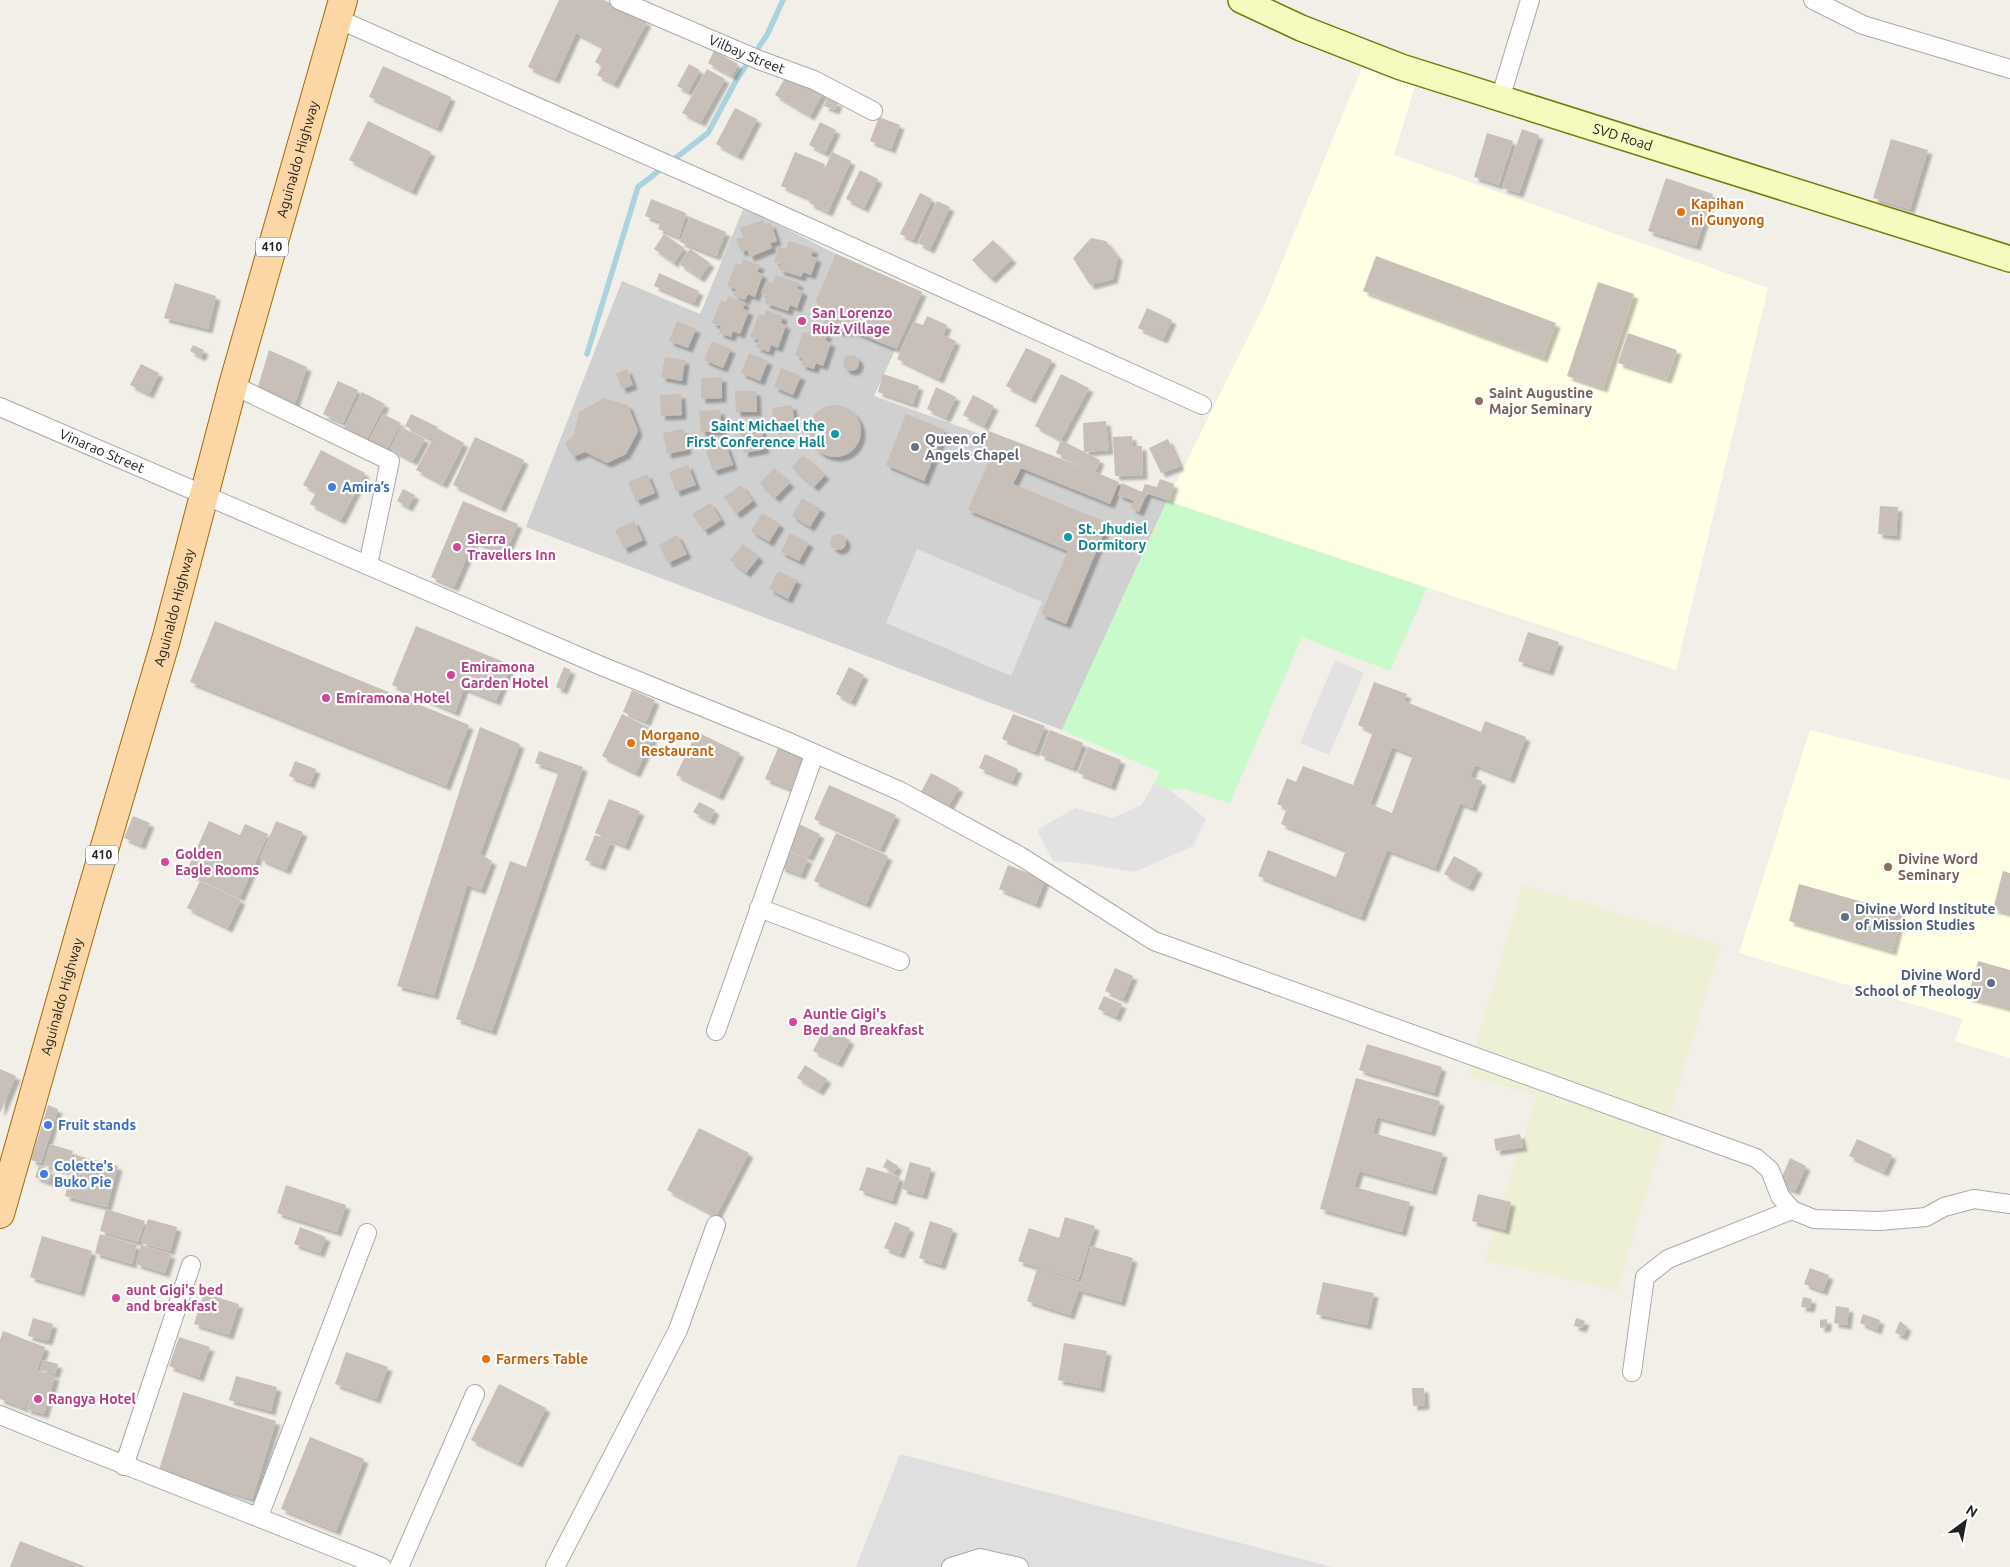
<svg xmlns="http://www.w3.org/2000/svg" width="2010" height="1567" font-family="Ubuntu,sans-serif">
  <defs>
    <filter id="shadow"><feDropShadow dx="4.5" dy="4.5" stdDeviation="1" flood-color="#0004"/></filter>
  </defs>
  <rect width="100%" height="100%" fill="#f2efe9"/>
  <path fill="#e0dfdf" d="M900,1454L1332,1567H856Z"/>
  <g fill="#ffffe5">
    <path d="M1362,68L1415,86L1394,155L1768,288L1676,670L1167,501L1266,301Z"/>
    <path d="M1810,730L2010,780V1058L1955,1041L1963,1019L1739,953Z"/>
  </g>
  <path fill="#d0d0d0" d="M744,207L832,252L922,292L874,396L1167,501L1062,730L526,527L622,281L700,314Z"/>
  <path fill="#eef0d5" d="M1523,884L1721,945L1617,1291L1484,1260L1536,1096L1467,1075Z"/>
  <path fill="#c8facc" d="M1167,501L1427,588L1390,671L1302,637L1230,803L1185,789L1170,790L1154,783L1160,772L1062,730Z"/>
  <g fill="#e2e2e2">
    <path d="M917,549L1042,602L1011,676L886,623Z"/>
    <path d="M1335,660L1364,673L1329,755L1300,743Z"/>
    <path d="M1154,783L1170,790L1206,819L1193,846L1135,872L1080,863L1053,861L1037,830L1075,808L1112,818L1142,805Z"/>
  </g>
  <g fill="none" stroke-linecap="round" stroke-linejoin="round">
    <path stroke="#aad3df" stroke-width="5.5" d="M587,354L638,187L708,133L737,79L767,35L783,0"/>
  </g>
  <g fill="#c7bfb8" fill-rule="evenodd" filter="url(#shadow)">
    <path d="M559,0H604L647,22L614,84L597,75L602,66L595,62L603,47L576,33L555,79L528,67Z"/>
    <path d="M714,51L738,64L732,76L708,63Z"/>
    <path d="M689,64L700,70L688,92L677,86Z"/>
    <path d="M383,66L451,97L437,128L369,97Z"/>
    <path d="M707,69L725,79L701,122L682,113Z"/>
    <path d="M788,73L823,93L810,116L775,95Z"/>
    <path d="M828,98L838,103L835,110L824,106Z"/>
    <path d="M735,108L757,119L738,156L716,144Z"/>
    <path d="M879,117L900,125L891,149L870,141Z"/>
    <path d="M368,121L431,152L412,191L349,160Z"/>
    <path d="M820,122L836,130L825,153L809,145Z"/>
    <path d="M1522,129L1539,135L1519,193L1502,188Z"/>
    <path d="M1487,133L1513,141L1499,185L1474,177Z"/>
    <path d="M1891,139L1928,150L1910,209L1873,198Z"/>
    <path d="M795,152L825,164L814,193L832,152L851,161L828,212L809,203L811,199L781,186Z"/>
    <path d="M860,170L878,179L864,208L846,199Z"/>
    <path d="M1666,178L1713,194L1696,246L1648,231Z"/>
    <path d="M920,193L932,199L913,240L900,234Z"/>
    <path d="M651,199L686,213L679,237L658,229L661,222L645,216Z"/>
    <path d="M937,201L950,207L930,249L918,243Z"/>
    <path d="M690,217L726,232L716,256L680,242Z"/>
    <path d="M763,220L765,225L771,223L777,241L770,243L772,248L750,257L747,250L741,252L736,239L743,237L740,228Z"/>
    <path d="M664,234L684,248L674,263L654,249Z"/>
    <path d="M1091,238L1106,241L1118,257L1113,279L1090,285L1073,258Z"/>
    <path d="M993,240L1012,259L991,279L972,260Z"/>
    <path d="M789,241L814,249L811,256L817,258L811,275L803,272L801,277L779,270L781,264L774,262L779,247L786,249Z"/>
    <path d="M690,249L710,263L700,278L679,264Z"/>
    <path d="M836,254L922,292L896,349L852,331L840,332L823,321L816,300Z"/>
    <path d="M1376,256L1556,323L1543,358L1363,291Z"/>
    <path d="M743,259L760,265L757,272L763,274L755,297L748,294L745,300L733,296L736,289L727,286L736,263L741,265Z"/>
    <path d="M659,273L699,291L694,303L654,286Z"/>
    <path d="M776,275L799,283L797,288L803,291L797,308L790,305L788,311L765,303L768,296L761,293L766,281L773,283Z"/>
    <path d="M1598,282L1634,294L1603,388L1567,376Z"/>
    <path d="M175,283L216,296L208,329L164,318Z"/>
    <path d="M728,296L745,302L743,309L749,311L740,334L733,331L731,337L719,333L721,326L712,323L721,300L726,302Z"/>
    <path d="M1147,308L1172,320L1163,339L1138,328Z"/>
    <path d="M766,310L783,316L781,323L786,325L778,348L771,345L769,352L756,347L759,340L750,337L759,314L764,316Z"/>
    <path d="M927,316L947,325L943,335L956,341L939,379L897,359L914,322L923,325Z"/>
    <path d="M677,321L696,329L688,348L669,341Z"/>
    <path d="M811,328L828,334L825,340L831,343L823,366L816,363L814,369L801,365L803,358L795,355L803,332L808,333Z"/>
    <path d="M1628,333L1677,350L1667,379L1618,363Z"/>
    <path d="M712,341L731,349L723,368L704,360Z"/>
    <path d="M193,345L204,350L201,357L190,351Z"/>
    <path d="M1026,348L1052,360L1031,399L1006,386Z"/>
    <path d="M269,350L307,367L293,409L256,393Z"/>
    <path d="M749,353L768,361L760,381L741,373Z"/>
    <circle cx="851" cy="363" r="8"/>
    <path d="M665,357L685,360L682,381L661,377Z"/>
    <path d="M141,364L159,373L149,394L130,385Z"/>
    <path d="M781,368L801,376L793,395L774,387Z"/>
    <path d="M627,369L633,385L622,389L616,374Z"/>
    <path d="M883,374L919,386L913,404L878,392Z"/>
    <path d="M1061,374L1089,388L1061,440L1035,426Z"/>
    <path d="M722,377V398L701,399V378Z"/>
    <path d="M338,381L358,390L343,423L323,414Z"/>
    <path d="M936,387L956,397L946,418L927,409Z"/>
    <path d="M735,391H756L757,412H736Z"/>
    <path d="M362,392L385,404L366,441L343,430Z"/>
    <path d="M681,394L682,415L661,416L660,395Z"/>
    <path d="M973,395L994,406L984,426L963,415Z"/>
    <path d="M604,398L628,405L638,431L626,454L607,463L585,452L573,457L565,443L574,435L579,412Z"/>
    <path d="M792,405L795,426L775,429L772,408Z"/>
    <circle cx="835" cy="431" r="26"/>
    <path d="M720,410L722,431L701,432L699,411Z"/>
    <path d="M383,414L401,423L385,453L367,444Z"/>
    <path d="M411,414L438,427L431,439L405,426Z"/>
    <path d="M906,414L945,430L924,481L886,465Z"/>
    <path d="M1106,421L1109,450L1084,452L1083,423Z"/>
    <path d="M401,427L425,439L413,461L390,449Z"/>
    <path d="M761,428L765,449L744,453L740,432Z"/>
    <path d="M438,429L464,443L443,484L416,470Z"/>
    <path d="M683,429L687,450L667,454L663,433Z"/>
    <path d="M986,430L1090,470L1056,453L1061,440L1100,460L1095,472L1119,482L1110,504L1021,468L1013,484L1108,523L1066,624L1041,614L1068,551L968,510L991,456L976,451Z"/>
    <path d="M1132,436L1133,446H1142L1143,475L1115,476L1113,437Z"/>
    <path d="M475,437L524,460L501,508L453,485Z"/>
    <path d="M1168,439L1180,466L1161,473L1149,448Z"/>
    <path d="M726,445L733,465L713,471L706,451Z"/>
    <path d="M321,450L365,473L341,520L310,504L316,492L303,485Z"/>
    <path d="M803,455L825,475L814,487L792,467Z"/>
    <path d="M688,465L696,485L676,492L669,472Z"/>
    <path d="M774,468L790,483L775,498L760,483Z"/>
    <path d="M647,474L655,493L636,501L628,482Z"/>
    <path d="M1160,479L1174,484L1169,500L1147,493L1139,512L1131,508L1134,501L1118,495L1122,483L1142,492L1145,484L1157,487Z"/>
    <path d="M741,485L753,501L736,514L724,497Z"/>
    <path d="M403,489L415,495L408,507L397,501Z"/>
    <path d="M802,498L821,509L810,527L792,516Z"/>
    <path d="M463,501L518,524L505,554L474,541L454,587L431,577Z"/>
    <path d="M710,503L721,520L704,531L692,514Z"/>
    <path d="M1880,506L1898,507L1896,536L1878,534Z"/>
    <path d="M762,513L780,524L769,542L751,531Z"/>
    <path d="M634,521L643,540L624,549L615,530Z"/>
    <path d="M790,533L809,543L799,561L781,552Z"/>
    <circle cx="838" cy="542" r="8"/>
    <path d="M677,535L687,554L668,563L659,545Z"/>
    <path d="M743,544L759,557L746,573L730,560Z"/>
    <path d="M778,571L797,580L788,599L769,589Z"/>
    <path d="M215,621L469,725L446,786L190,682Z"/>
    <path d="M416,626L511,665L496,701L464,688L455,712L392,685Z"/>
    <path d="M1528,632L1559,642L1549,671L1518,661Z"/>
    <path d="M564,667L571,670L563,690L556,687Z"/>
    <path d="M849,667L864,675L851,702L836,694Z"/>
    <path d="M1374,682L1407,694L1404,701L1481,732L1485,721L1526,737L1510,779L1475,765L1470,777L1482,781L1472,808L1460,803L1435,868L1387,850L1361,917L1258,876L1268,850L1336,877L1346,850L1281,824L1287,808L1277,804L1287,778L1296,782L1303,766L1353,785L1373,732L1358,725ZM1392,747L1413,755L1392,813L1370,804Z"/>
    <path d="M632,690L655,700L646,722L623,712Z"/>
    <path d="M622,714L656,731L636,773L602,756Z"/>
    <path d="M1013,714L1045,726L1035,752L1002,739Z"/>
    <path d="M480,727L520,744L480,854L492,861L481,890L467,885L434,995L397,986Z"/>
    <path d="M1050,730L1083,743L1073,768L1040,755Z"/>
    <path d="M697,732L740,753L719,796L676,775Z"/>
    <path d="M1088,747L1121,760L1111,786L1078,773Z"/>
    <path d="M778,748L803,758L791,789L765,779Z"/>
    <path d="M539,751L583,767L492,1031L456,1019L510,861L526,867L559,771L535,763Z"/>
    <path d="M985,754L1018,769L1012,782L979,768Z"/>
    <path d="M295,761L316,769L310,784L289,776Z"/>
    <path d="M931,773L959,788L947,809L920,794Z"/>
    <path d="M829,785L896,815L880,849L814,819Z"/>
    <path d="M609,799L640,811L625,846L595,833Z"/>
    <path d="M699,802L715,810L710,821L693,812Z"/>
    <path d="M133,816L150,823L141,845L124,838Z"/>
    <path d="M209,821L240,835L245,824L268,834L240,897L186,872Z"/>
    <path d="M276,821L303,832L286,870L260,859Z"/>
    <path d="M797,823L820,834L809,857L786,847Z"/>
    <path d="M836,833L888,856L866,904L814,881Z"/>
    <path d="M595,835L611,841L601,866L585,860Z"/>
    <path d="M787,850L808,859L801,875L780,867Z"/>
    <path d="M1454,856L1478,869L1469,887L1444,874Z"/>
    <path d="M1008,865L1045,880L1036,904L999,889Z"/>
    <path d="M2003,871L2010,873V913L1993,909Z"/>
    <path d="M200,881L241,900L228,928L187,908Z"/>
    <path d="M1799,884L1902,913L1892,951L1789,921Z"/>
    <path d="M1978,961L2010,970V1008L1968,997Z"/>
    <path d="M1115,968L1133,976L1123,999L1105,991Z"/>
    <path d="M1104,996L1122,1004L1116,1017L1098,1009Z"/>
    <path d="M825,1027L850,1040L838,1063L813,1051Z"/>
    <path d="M1367,1044L1442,1067L1434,1093L1359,1070Z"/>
    <path d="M805,1065L827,1079L819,1091L797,1078Z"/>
    <path d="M0,1069L16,1076L0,1113Z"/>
    <path d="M1356,1078L1440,1101L1431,1132L1377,1117L1373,1133L1443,1153L1432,1191L1359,1171L1354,1187L1410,1202L1402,1232L1320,1209Z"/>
    <path d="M48,1105L58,1109L41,1163L31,1160Z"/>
    <path d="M699,1128L749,1153L716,1216L667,1190Z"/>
    <path d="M1520,1134L1523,1147L1496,1151L1494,1139Z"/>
    <path d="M1857,1139L1892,1155L1884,1172L1849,1156Z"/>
    <path d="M50,1144L73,1151L67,1171L44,1165Z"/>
    <path d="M75,1155L118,1166L107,1207L65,1196Z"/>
    <path d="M1790,1158L1806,1166L1795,1191L1779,1184Z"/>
    <path d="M887,1159L898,1166L894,1173L883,1167Z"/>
    <path d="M910,1162L931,1168L923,1195L902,1189Z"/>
    <path d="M39,1166L52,1171L49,1182L35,1177Z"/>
    <path d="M867,1167L900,1177L892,1201L859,1190Z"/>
    <path d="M286,1185L346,1205L337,1232L277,1213Z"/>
    <path d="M1478,1194L1511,1202L1505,1230L1472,1221Z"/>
    <path d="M106,1209L145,1221L138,1242L100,1231Z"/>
    <path d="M1065,1217L1095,1226L1078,1280L1018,1261L1029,1228L1059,1238Z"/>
    <path d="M148,1219L177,1227L170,1251L141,1243Z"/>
    <path d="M930,1221L953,1229L941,1265L919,1258Z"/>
    <path d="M895,1222L910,1228L900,1254L884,1248Z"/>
    <path d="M300,1227L326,1237L320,1253L294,1244Z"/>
    <path d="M100,1234L137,1245L132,1264L95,1253Z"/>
    <path d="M42,1236L92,1251L80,1292L30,1277Z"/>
    <path d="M141,1245L171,1254L165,1273L136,1264Z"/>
    <path d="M1091,1246L1133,1258L1121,1302L1079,1290Z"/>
    <path d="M1810,1268L1829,1275L1823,1291L1804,1284Z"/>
    <path d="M1037,1269L1081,1283L1070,1315L1027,1301Z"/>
    <path d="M1323,1282L1374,1293L1367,1325L1316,1314Z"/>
    <path d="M204,1293L239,1304L229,1335L194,1324Z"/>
    <path d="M1803,1297L1812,1299L1810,1308L1801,1307Z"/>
    <path d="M1836,1306L1849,1308L1847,1325L1834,1323Z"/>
    <path d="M1863,1314L1880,1320L1877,1330L1860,1323Z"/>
    <path d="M33,1318L53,1324L48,1341L28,1336Z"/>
    <path d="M1576,1318L1585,1321L1582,1328L1574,1326Z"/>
    <path d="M1827,1319V1327L1820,1328V1320Z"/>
    <path d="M1900,1321L1907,1327L1903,1336L1895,1333Z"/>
    <path d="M3,1331L45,1347L37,1370L55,1376L44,1414L26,1409L36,1374L24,1408L0,1399V1340Z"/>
    <path d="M179,1337L210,1347L199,1377L169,1366Z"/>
    <path d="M1064,1343L1107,1351L1100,1388L1058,1380Z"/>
    <path d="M346,1352L388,1367L376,1399L335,1384Z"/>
    <path d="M43,1360L58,1364L55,1374L40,1370Z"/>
    <path d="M236,1376L277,1387L271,1411L229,1400Z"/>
    <path d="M499,1384L546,1408L518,1463L471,1440Z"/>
    <path d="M1412,1388H1424L1425,1405L1413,1406Z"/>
    <path d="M183,1392L276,1421L252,1499L159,1470Z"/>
    <path d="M310,1437L364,1459L336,1531L281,1509Z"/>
    <path d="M20,1541L86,1567H10Z"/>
  </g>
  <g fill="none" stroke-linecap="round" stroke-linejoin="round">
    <defs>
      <g id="street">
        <path id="s1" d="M619,0L759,60L814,80L873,111"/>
        <path d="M1813,0L1863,25L2010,69"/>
        <path d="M338,19L748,200L1202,405"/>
        <path d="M1500,99L1530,0"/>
        <path d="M233,385L390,461L368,565"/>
        <path id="s2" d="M0,407L599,665L784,740L900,791L1020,856L1154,941L1756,1158L1770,1170L1780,1196L1792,1210L1814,1219L1880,1221L1926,1217L1944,1207L1974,1199L2010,1204"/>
        <path d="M759,908L900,961"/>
        <path d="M716,1031L814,755"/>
        <path d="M1632,1372L1645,1277L1668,1259L1792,1210"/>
        <path d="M0,1415C127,1467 255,1515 382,1567"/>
        <path d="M124,1466L191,1265"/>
        <path d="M259,1516L367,1233"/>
        <path d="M399,1567L475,1394"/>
        <path d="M555,1567L678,1330L716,1225"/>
        <path d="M951,1567L980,1558L1019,1567"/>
      </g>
      <g id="secondary">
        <path id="s3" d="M1241,0L1301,28L1401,67L2010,259"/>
      </g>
      <g id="primary">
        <path id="s4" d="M0,1214L88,904L166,640L233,385L343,0"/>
      </g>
    </defs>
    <use href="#street" stroke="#a9a9a9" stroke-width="20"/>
    <use href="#secondary" stroke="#707d05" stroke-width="28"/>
    <use href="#primary" stroke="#a06b00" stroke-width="30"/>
    <use href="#street" stroke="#fff" stroke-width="18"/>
    <use href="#secondary" stroke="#f7fabf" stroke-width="25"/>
    <use href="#primary" stroke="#fcd6a4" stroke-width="28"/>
  </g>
  <g fill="#e8710a" stroke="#fff" stroke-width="2">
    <circle cx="1681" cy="212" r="5"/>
    <circle cx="631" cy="743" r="5"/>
    <circle cx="486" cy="1359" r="5"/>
  </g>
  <g fill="#d1479c" stroke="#fff" stroke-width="2">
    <circle cx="802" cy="321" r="5"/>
    <circle cx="457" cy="547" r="5"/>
    <circle cx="451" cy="675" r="5"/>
    <circle cx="326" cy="698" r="5"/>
    <circle cx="165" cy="862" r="5"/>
    <circle cx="793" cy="1022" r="5"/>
    <circle cx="116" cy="1298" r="5"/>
    <circle cx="38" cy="1399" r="5"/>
  </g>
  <g fill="#8d6e63" stroke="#fff" stroke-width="2">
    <circle cx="1479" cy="401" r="5"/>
    <circle cx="1888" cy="867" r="5"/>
  </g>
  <g fill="#0f9aa8" stroke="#fff" stroke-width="2">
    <circle cx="835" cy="434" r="5"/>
    <circle cx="1068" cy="537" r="5"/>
  </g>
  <circle fill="#6b7280" stroke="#fff" stroke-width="2" cx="915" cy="447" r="5"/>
  <g fill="#3f7fe0" stroke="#fff" stroke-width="2">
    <circle cx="332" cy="487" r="5"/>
    <circle cx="48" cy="1125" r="5"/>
    <circle cx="44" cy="1174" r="5"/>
  </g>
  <g fill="#5c6f8a" stroke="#fff" stroke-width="2">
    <circle cx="1845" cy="917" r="5"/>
    <circle cx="1991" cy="983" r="5"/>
  </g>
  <g text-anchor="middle" stroke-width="4.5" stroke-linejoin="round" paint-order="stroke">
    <g fill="#fff" stroke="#646464" stroke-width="1">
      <rect x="256" y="237.5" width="32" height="19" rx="4"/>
      <rect x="86" y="845.5" width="32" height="19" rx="4"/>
    </g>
    <g font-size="12" font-weight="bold" fill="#222">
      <text x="272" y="251">410</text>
      <text x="102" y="859">410</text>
    </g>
    <g font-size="14" fill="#222" stroke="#fff">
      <text dy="5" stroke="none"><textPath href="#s1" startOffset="139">Vilbay Street</textPath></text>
      <text dy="5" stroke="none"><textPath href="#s3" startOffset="406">SVD Road</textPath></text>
      <text dy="5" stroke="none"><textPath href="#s4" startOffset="1096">Aguinaldo Highway</textPath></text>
      <text dy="5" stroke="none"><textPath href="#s2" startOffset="111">Vinarao Street</textPath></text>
      <text dy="5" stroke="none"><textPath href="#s4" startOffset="631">Aguinaldo Highway</textPath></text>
      <text dy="5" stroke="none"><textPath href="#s4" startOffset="226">Aguinaldo Highway</textPath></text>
    </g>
    <g font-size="14" font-weight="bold" fill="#c56008" stroke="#fff" text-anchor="start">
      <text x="1691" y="209">Kapihan<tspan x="1691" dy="16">ni Gunyong</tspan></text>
      <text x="641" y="740">Morgano<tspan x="641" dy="16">Restaurant</tspan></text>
      <text x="496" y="1364">Farmers Table</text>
    </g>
    <g font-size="14" font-weight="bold" fill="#b23c85" stroke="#fff" text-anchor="start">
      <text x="812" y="318">San Lorenzo<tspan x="812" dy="16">Ruiz Village</tspan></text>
      <text x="467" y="544">Sierra<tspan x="467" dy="16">Travellers Inn</tspan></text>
      <text x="461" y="672">Emiramona<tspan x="461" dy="16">Garden Hotel</tspan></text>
      <text x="336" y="703">Emiramona Hotel</text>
      <text x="175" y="859">Golden<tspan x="175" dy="16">Eagle Rooms</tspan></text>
      <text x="803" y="1019">Auntie Gigi's<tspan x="803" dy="16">Bed and Breakfast</tspan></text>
      <text x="126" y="1295">aunt Gigi's bed<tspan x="126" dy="16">and breakfast</tspan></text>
      <text x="48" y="1404">Rangya Hotel</text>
    </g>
    <g font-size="14" font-weight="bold" fill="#785e54" stroke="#fff" text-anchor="start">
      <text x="1489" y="398">Saint Augustine<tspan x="1489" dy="16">Major Seminary</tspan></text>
      <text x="1898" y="864">Divine Word<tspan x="1898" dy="16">Seminary</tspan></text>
    </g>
    <g font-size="14" font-weight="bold" fill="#0d838f" stroke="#fff" text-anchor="end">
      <text x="825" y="431">Saint Michael the<tspan x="825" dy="16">First Conference Hall</tspan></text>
      <text x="1078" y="534" text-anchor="start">St. Jhudiel<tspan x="1078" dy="16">Dormitory</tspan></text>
    </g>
    <g font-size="14" font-weight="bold" fill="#5b616d" stroke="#fff" text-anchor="start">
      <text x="925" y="444">Queen of<tspan x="925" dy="16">Angels Chapel</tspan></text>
    </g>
    <g font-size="14" font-weight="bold" fill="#366cbe" stroke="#fff" text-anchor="start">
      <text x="342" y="492">Amira’s</text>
      <text x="58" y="1130">Fruit stands</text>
      <text x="54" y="1171">Colette's<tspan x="54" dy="16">Buko Pie</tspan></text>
    </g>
    <g font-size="14" font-weight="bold" fill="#4e5e75" stroke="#fff" text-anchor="start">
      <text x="1855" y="914">Divine Word Institute<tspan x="1855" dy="16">of Mission Studies</tspan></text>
      <text x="1981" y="980" text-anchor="end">Divine Word<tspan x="1981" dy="16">School of Theology</tspan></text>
    </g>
  </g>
  <g transform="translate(1965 1522) rotate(32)" stroke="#ffffff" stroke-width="4" paint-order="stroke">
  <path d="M0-4L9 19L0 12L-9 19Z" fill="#222222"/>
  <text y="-8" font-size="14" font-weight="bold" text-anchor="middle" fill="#222222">N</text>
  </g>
</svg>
